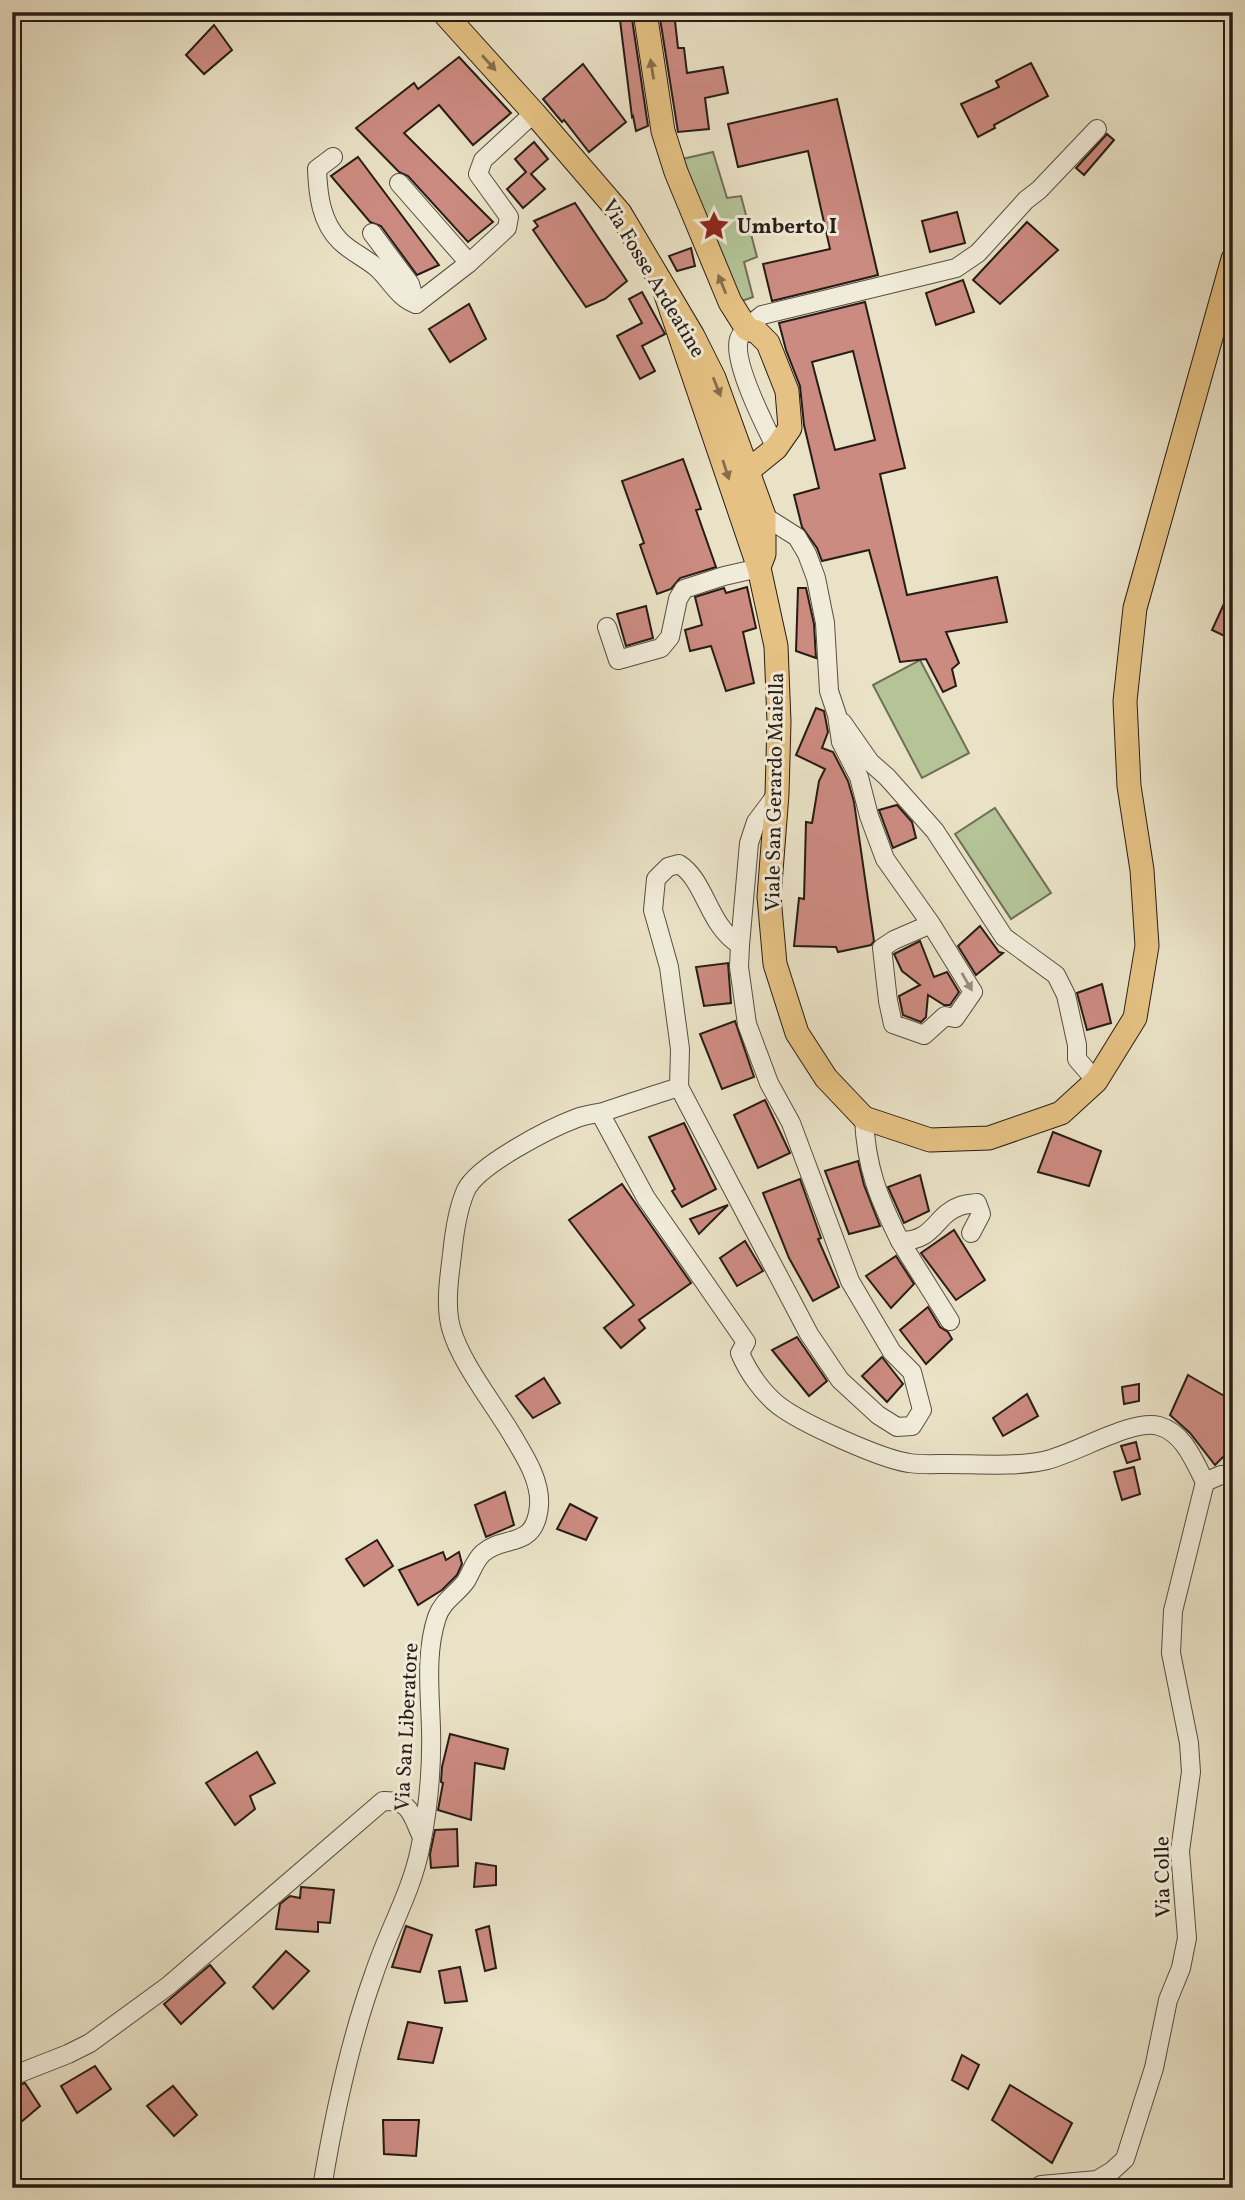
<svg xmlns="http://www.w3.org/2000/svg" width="1245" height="2200" font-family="Vollkorn,serif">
  <rect width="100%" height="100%" fill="#eae2c6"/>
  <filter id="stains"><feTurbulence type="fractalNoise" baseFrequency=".00286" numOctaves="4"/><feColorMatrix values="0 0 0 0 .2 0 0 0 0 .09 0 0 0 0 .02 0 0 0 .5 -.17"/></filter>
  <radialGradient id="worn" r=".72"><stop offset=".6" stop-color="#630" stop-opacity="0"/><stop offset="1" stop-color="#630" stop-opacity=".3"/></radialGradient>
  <g fill="#b4c497" stroke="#6e7056" stroke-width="2">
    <path d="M713,152L727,198L741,196L757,257L744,262L753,297L739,302L669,162Z"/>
    <path d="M920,660L969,753L922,778L873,685Z"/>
    <path d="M995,808L1051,893L1011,919L955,834Z"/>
  </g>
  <g fill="#cc8b81" stroke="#271c15" stroke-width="2" fill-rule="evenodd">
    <path d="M619,12H631L648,126L636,131L633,116L632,117Z"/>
    <path d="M659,12H674L678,48H684L687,73L723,67L728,93L705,98L709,129L678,132Z"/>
    <path d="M214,25L232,50L204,74L186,55Z"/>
    <path d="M459,57L511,113L473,145L439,105L404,133L493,222L468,242L408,176L399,172L356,128L414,83L418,89Z"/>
    <path d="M1031,63L1048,96L994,125L995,128L978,137L961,104L999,87L996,81Z"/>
    <path d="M583,64L626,122L589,152L564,120L562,122L543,99Z"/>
    <path d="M837,99L878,275L772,301L763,264L830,249L808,151L738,167L728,124Z"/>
    <path d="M1107,134L1114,140L1084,175L1076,168Z"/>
    <path d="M534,142L548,159L531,174L545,189L523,208L507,189L526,172L515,159Z"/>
    <path d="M358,157L439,265L417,275L381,226L370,222L331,176Z"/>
    <path d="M575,203L627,281L605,299L586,307L533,230L538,226L534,221Z"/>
    <path d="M957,212L965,243L930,252L922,221Z"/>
    <path d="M1027,222L1058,250L1000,304L973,280Z"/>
    <path d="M691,248L695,266L677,271L669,256Z"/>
    <path d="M963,280L974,312L936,325L926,293Z"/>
    <path d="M642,292L665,334L642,346L655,371L640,379L617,336L642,323L629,299Z"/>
    <path d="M865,302L905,468L880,474L907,595L997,577L1007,622L946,632L959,663L952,669L956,686L943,692L926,659L900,662L869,550L822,561L817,548L802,527L794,495L819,488L804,425L800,386L786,350L779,323ZM853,351L875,440L835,450L812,362Z"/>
    <path d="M469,304L486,339L450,362L429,329Z"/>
    <path d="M683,459L701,509L696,510L716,567L680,578L671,589L657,594L640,545L644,543L622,481Z"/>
    <path d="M1233,584V640L1212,630Z"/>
    <path d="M747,587L756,628L743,632L754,683L726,691L711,646L690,651L685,630L702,625L695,597L724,588L726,593Z"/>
    <path d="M798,588H806L814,624L816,658L796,651Z"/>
    <path d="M646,606L653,638L626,646L617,614Z"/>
    <path d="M816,708L824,711L828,732L822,748L833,752L848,781L854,802L874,941L871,945L838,952L836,947L794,946L799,898L804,899L806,822L812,823L819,781L825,769L796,755Z"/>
    <path d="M897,805L912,822L916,838L893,848L879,810Z"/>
    <path d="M980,926L999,952L1003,953L976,975L958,946Z"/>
    <path d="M920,941L934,977L947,972L959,992L950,1005H944L928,995L926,1017L921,1022L903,1015L899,996L920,985L902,971L894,954Z"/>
    <path d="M728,963L731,1003L704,1006L696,967Z"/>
    <path d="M1102,984L1111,1023L1087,1030L1077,993Z"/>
    <path d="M735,1021L754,1077L722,1089L700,1034Z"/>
    <path d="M765,1100L790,1153L758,1168L734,1115Z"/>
    <path d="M684,1123L716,1189L682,1207L672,1191L675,1189L649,1137Z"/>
    <path d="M1053,1132L1101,1151L1089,1186L1038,1172Z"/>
    <path d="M858,1161L864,1185L880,1226L849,1234L825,1171Z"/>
    <path d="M920,1175L929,1211L904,1223L888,1187Z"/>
    <path d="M800,1179L821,1238L818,1239L839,1287L813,1301L789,1258L763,1193Z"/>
    <path d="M622,1184L691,1283L639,1320L645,1328L621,1348L604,1328L634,1305L569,1220Z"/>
    <path d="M728,1205L699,1234L690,1219Z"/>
    <path d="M954,1230L985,1280L956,1300L921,1253Z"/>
    <path d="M745,1241L763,1271L737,1286L720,1258Z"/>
    <path d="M896,1256L914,1284L891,1308L866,1276Z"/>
    <path d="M928,1307L940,1327L948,1332L952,1339L926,1364L900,1330Z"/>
    <path d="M797,1337L827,1381L809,1396L772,1350Z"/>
    <path d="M882,1357L903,1384L887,1402L862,1376Z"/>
    <path d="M1188,1375L1233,1401V1447L1215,1465L1190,1433L1170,1415Z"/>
    <path d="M544,1378L560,1403L533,1418L516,1396Z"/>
    <path d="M1139,1384V1401L1124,1404L1122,1387Z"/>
    <path d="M1027,1394L1038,1416L1003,1436L993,1418Z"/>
    <path d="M1136,1442L1140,1459L1127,1463L1121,1446Z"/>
    <path d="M1134,1467L1140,1494L1122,1500L1114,1472Z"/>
    <path d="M505,1492L514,1525L486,1537L475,1505Z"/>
    <path d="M570,1504L597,1518L586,1540L557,1529Z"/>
    <path d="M377,1540L393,1566L364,1586L346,1559Z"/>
    <path d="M443,1552L446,1560L459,1552L462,1564L457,1575L442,1590L418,1605L399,1570Z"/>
    <path d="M450,1734L508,1749L504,1769L475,1763L471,1820L438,1810L443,1783L441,1782L442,1767Z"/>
    <path d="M257,1752L275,1783L250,1796L255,1809L235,1825L206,1783Z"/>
    <path d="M457,1829L458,1866L431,1868L430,1854L435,1830Z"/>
    <path d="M476,1863L496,1866V1885L474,1887Z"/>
    <path d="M301,1887L334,1890L330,1923L318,1922V1932L276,1929L280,1904L290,1896L300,1898Z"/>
    <path d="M406,1926L432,1935L420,1972L392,1967Z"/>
    <path d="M489,1926L496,1968L485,1971L476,1930Z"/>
    <path d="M286,1951L309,1971L273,2009L253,1987Z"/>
    <path d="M210,1965L225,1983L181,2024L164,2004Z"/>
    <path d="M460,1967L467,2001L445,2003L439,1971Z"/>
    <path d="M408,2022L442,2028L433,2063L398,2059Z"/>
    <path d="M962,2055L979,2065L968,2089L952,2080Z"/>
    <path d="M95,2066L111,2089L77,2113L61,2086Z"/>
    <path d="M25,2083L40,2106L20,2123L12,2116V2087Z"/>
    <path d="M1010,2085L1072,2123L1052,2163L992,2120Z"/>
    <path d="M173,2086L197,2115L174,2136L147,2106Z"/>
    <path d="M383,2120H419L416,2156L384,2154Z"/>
  </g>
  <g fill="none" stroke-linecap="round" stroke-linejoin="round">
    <defs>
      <g id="minor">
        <path d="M333,157L317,169C318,195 321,222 340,241C350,251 365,258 376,267C391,280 397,297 416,304"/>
        <path d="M399,183L469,263L507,228L509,217L478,174L483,160L534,113"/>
        <path d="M372,233L410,284L416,304L469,263"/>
        <path d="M776,448C765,426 732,361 739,339C742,330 755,321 762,315L956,268L978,253L1026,200L1039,190L1097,129"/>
        <path d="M764,516L797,537L807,554L816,578L825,623L829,691L837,715L841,742L859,777L869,816L885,859L931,924L973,992L955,1018L945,1016L924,1035L893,1024L888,1001L882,948L894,940L931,924"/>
        <path d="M607,627L618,660L661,648L670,637L678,599L684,589L724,576L759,568"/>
        <path d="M842,722L870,762L887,777L935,831L1004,937L1056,975L1066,995L1077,1045V1059L1096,1081"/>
        <path d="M679,1087L809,1334L840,1380L878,1415L897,1427L912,1426L922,1410L912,1372L892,1352L850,1281L791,1123L769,1083L747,1024L739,967L740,945"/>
        <path d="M600,1113L646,1198L746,1342L740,1353C748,1372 762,1392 778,1405C801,1423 881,1459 909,1463C921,1465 935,1464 947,1464C978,1464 1013,1467 1043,1461C1074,1455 1132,1418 1159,1426C1184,1433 1194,1461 1205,1482"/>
        <path d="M864,1118C866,1167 878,1197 900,1241C936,1241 934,1215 960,1206C965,1204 971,1204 977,1203L981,1214L971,1233"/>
        <path d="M900,1241L950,1321"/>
        <path d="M12,2076L68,2054L90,2043L168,1986L383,1801C412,1800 411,1815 422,1837"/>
        <path d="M322,2188C334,2115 349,2043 374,1974C388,1931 411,1893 420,1849C428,1811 432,1768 431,1729C430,1692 425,1653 437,1617C443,1600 457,1594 466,1581C472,1571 475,1560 483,1553C505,1534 535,1550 539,1506C541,1482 526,1458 514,1438C495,1405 461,1364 451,1328C445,1306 449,1278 452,1255C454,1234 457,1210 466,1190C478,1165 550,1128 577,1118C585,1115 594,1114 603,1112C628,1104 653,1095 679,1087L680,1049L669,967L653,910L656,879L668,867L679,864C706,881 708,926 740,945L749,843L756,822L777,794"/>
        <path d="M1036,2188L1041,2185L1097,2180L1112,2171L1125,2159L1154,2068L1168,2000L1181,1968L1187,1938L1180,1851L1191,1772L1189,1743L1171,1653L1173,1611L1205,1482L1221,1475L1233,1476"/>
      </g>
      <g id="major">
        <path d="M443,12L534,113L620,213L693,336L714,378L764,516V554L761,562"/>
        <path d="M645,12L663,131L676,172L730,302L747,329L757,332L768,343L787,391L790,428L776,448L749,470"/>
        <path d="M664,289L759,568L776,646L779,722L777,794L769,897L775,964L797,1033L826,1078L864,1118L930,1140L989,1138L1061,1113L1096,1081L1135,1018L1147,946L1142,870L1129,786L1125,701L1135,608L1233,259"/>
      </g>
    </defs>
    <use href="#minor" stroke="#584e41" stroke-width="20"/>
    <use href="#major" stroke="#271c15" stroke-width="25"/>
    <use href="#minor" stroke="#f1ecda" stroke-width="18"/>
    <use href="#major" stroke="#e5c183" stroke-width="23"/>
  </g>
  <defs><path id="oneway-solid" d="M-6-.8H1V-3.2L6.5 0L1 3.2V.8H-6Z" transform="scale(1.75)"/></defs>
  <g fill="#866e4c">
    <use href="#oneway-solid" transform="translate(489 63) rotate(48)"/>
    <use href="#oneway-solid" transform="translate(652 69) rotate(-99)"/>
    <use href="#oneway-solid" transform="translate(722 284) rotate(-112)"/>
    <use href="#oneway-solid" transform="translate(717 387) rotate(68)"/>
    <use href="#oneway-solid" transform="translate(726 470) rotate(72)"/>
  </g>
  <use fill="#968e81" href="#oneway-solid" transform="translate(967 982) rotate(60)"/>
  <defs>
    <symbol id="sight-bare" viewBox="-9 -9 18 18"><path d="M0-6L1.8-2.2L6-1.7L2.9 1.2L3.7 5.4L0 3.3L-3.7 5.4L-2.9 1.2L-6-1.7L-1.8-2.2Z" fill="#8f2418" stroke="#f1ecda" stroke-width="2.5" paint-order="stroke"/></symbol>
  </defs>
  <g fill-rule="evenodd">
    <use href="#sight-bare" x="692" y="204" width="44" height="44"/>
  </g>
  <g text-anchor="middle" stroke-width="6" stroke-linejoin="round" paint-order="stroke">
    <g font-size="21" font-weight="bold" fill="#271c15" stroke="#f1ecda" text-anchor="start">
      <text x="737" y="233">Umberto I</text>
    </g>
    <g font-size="21" fill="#271c15" stroke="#f1ecda">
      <text transform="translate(654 278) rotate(59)" y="7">Via Fosse Ardeatine</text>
      <text transform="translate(774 792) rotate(-89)" y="7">Viale San Gerardo Maiella</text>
      <text transform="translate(406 1727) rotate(-87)" y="7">Via San Liberatore</text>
      <text transform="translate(1162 1877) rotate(-91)" y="7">Via Colle</text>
    </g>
  </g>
  <rect width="1245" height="2200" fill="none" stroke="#eae2c6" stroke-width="42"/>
  <rect x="14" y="14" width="1217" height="2172" fill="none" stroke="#271c15" stroke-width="3.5"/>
  <rect x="21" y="21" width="1203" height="2158" fill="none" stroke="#271c15" stroke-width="2"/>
  <rect width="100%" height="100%" filter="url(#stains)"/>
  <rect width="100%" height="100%" fill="url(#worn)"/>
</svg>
